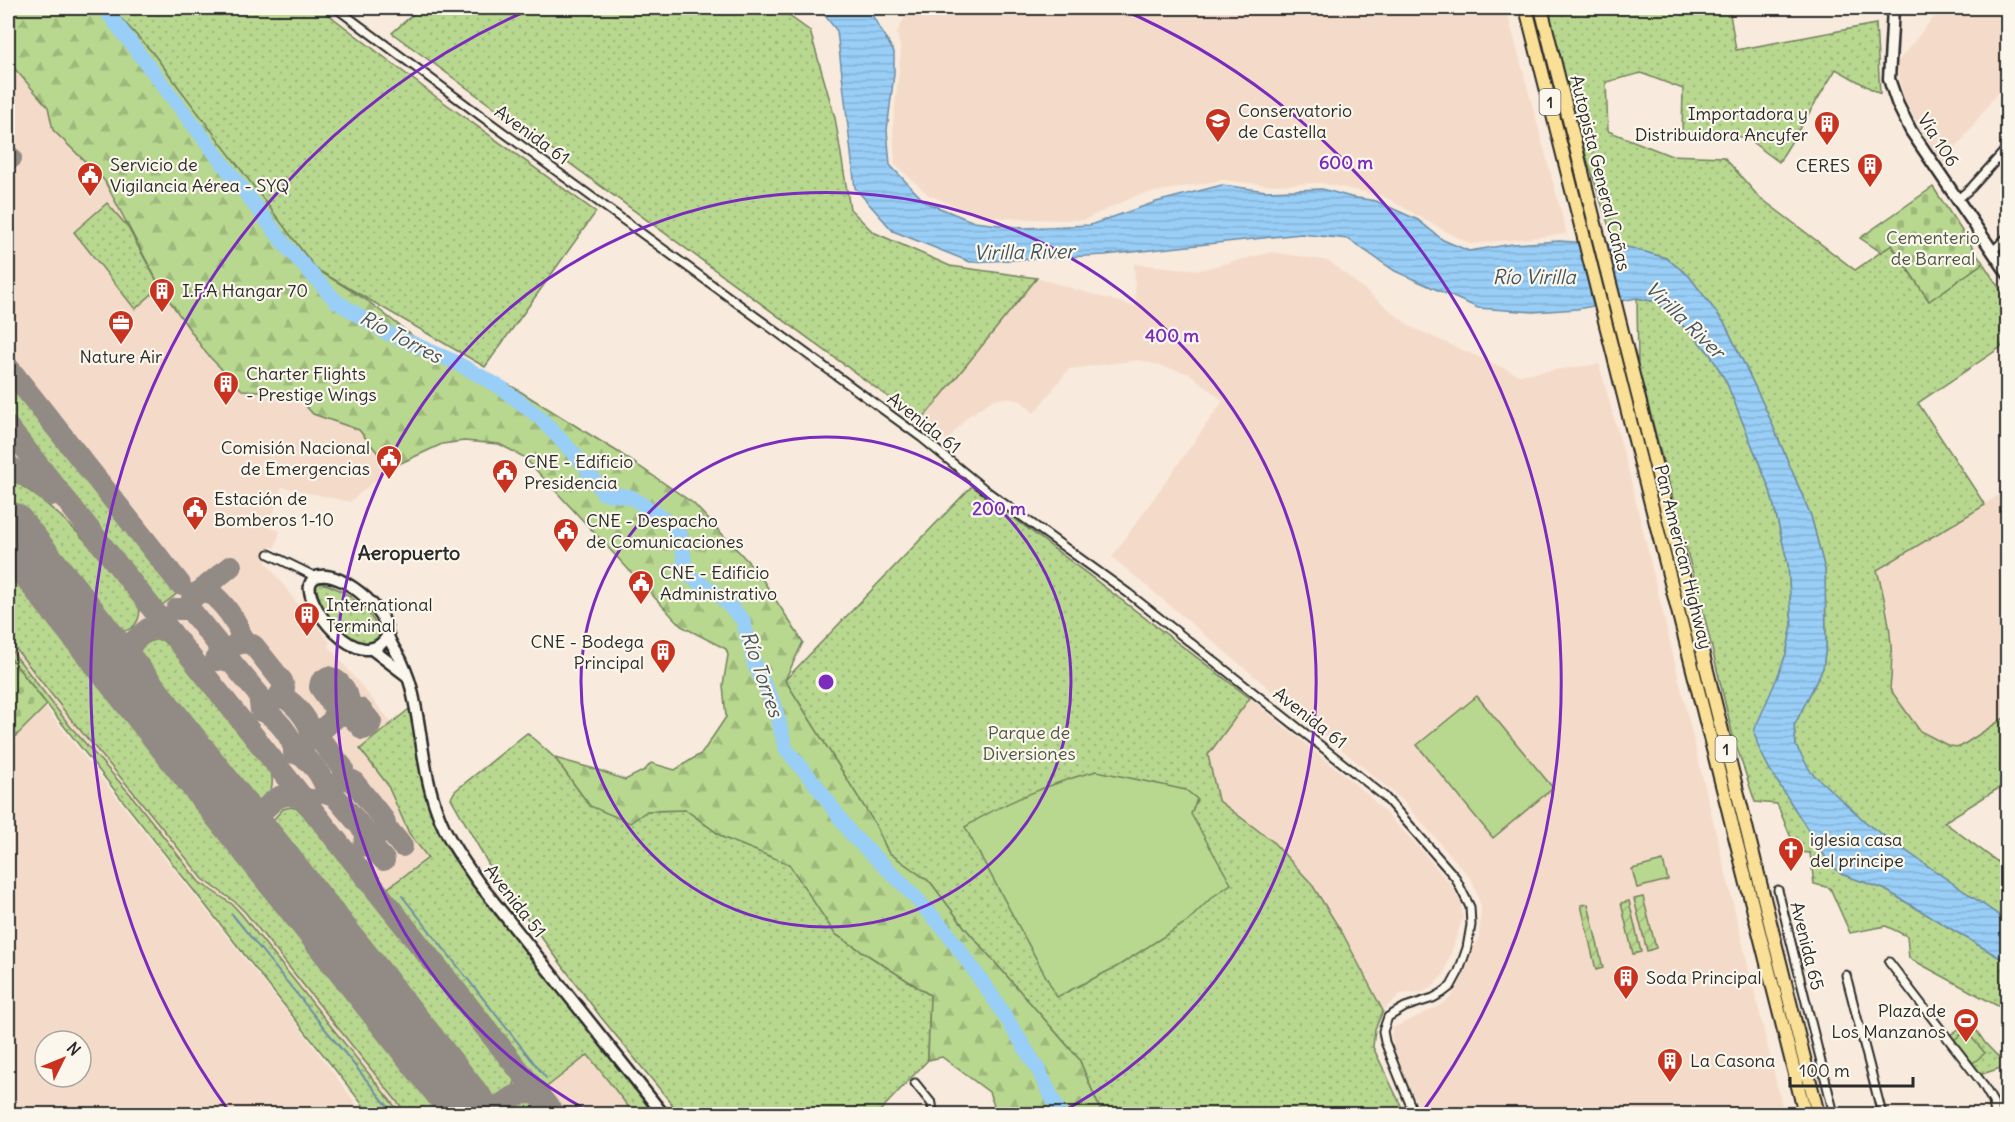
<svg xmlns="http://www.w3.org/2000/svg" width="2015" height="1122" font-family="Delius,sans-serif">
  <defs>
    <pattern id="grass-dots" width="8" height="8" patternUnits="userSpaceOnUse" patternTransform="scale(1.5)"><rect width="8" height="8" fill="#b8d78f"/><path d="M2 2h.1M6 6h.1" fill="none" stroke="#9eb97c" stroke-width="1.8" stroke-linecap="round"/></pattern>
    <pattern id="forest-firs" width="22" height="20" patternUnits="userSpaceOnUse" patternTransform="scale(1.5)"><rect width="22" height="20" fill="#b8d78f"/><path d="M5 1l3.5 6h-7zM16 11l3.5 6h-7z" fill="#9eb97c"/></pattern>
    <pattern id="cemetery-stones" width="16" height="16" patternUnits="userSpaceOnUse" patternTransform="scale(1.5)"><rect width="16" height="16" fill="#b8d78f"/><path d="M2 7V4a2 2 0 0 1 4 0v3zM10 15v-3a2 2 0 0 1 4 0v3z" fill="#9eb97c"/></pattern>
    <pattern id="garden-furrows" width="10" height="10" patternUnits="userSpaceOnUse" patternTransform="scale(1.5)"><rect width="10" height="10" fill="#b8d78f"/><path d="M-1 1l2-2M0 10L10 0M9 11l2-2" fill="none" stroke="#9eb97c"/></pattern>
    <pattern id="water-rules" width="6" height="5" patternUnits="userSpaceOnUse" patternTransform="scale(1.5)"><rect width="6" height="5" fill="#99cef7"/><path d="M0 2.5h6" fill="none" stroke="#84b1d4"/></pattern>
  </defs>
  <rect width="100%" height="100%" fill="#f8eadc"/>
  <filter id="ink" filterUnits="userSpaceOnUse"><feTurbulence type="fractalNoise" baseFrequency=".0167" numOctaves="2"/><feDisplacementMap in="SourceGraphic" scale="12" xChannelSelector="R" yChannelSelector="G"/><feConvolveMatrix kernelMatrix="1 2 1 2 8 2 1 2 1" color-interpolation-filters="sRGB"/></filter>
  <g filter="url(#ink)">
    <g fill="#f4dbc9" fill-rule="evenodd">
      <path d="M909,8H1506L1567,234L1471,244L1441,229L1383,196L1321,183L1267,185L1222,180L1138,195L1084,220L1017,219L974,215L929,195L895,165L893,124L901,52L897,33Z"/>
      <path d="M1941,8H2008L2007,80L1944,164L1922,132L1904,99L1896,64Z"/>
      <path d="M8,61L48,108L53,130L104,180L162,290L242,390L294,393L314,414L359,430L390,468L350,502L282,487L269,527L280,531L275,547H271L266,562L299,606L320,628L319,629L330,642L328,645L400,733L431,830L646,1114H370L8,655Z"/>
      <path d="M1272,252L1329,261L1411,327L1519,375L1599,364L1628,469L1784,1114H1422L1395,1054L1391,1035L1393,1028L1439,1006L1450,998L1459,985L1479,936L1481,907L1472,880L1402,800L1112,557L1223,401L1190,374L1139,360L1069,369L1034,413L1021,401L1009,398L994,399L967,417L947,441L921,421L1037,278L1136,307L1134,264L1199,270Z"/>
      <path d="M2007,490V716L1960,747L1949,746L1920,731L1889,689L1893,665L1889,614L1877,570Z"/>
      <path d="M1250,698L1366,793L1416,844L1451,885L1461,902L1463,917L1444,974L1433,986L1423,992L1400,994L1383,1011L1343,934L1311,883L1272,841L1218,800L1208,755Z"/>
      <path d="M45,707L299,1027L364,1114H8V744ZM45,1041H81V1077H45Z"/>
    </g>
    <g fill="url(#grass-dots)" stroke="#72815d" stroke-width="1.5">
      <path d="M111,8H320L431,93L596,212L485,367L316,269L152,52Z"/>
      <path d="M420,8H778L810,31L835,118L850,209L873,232L950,266L1037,278L921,421L392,33Z"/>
      <path d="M1548,8H1729L1736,50L1876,24L1880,94L1836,69L1779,162L1745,137L1682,134L1683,89L1641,73L1606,82L1608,131L1669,155L1724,157L1758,196L1855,270L1891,245L1929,301L1983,263L2007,300V343L1918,403L1985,505L1877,570C1888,610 1895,648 1890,689L1920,731L1949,746L1960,747L2007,716V783L1944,822L2002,865L2007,862V921L1870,826L1810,772L1796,746L1794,726L1823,668L1826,644L1825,570L1811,516L1767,412L1725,324L1689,276L1666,258L1631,248L1615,245L1580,137Z"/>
      <path d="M107,203L127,226L160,287L135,309L74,232Z"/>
      <path d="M1637,298L1657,302L1691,333L1710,354L1726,381L1770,490L1788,564L1792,626L1786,654L1771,696L1758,746L1770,770L1826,858L1841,874L1884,889L2007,962V1011L1909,958L1907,936L1886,926L1850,933L1830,888L1814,884L1810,853L1797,852L1777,804L1755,802L1733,736L1704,615L1638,367Z"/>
      <path d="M8,378L179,592L161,606L8,412Z"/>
      <path d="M8,477C65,511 99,555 139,606C142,621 132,633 117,631L106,622L8,498Z"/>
      <path d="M972,486L1250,698L1208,755L1218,800L1272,841L1311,883L1343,934L1383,1011L1375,1029L1373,1047L1405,1114H1102L1079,1059L965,928L931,883L888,852L875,824L785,680Z"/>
      <path d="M8,556L450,1114H407L245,912L235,902L203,879L134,793L74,723L8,639Z"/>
      <path d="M321,583C344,588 375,612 380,636L375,643C349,648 321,610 314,588L317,584Z"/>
      <path d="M154,640H162L169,646L271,773C275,787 270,794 258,801L241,794L140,667C136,653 140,645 154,640Z"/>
      <path d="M8,646L70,726L131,795L199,882L232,904L242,915L401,1114H370L8,655Z"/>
      <path d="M409,709L430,809L437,827L448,846L490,905L654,1114H634L588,1055L544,1089L384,891L428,858L409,833L387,784L360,749Z"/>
      <path d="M527,733L555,758L590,806L647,811L686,810L724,838L790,864L835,934L930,995L928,1060L877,1114H680L600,1016L494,874L451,798L455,791Z"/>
      <path d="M291,807L298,809L304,815L306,814L516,1077C515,1090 503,1100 490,1103L484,1100L275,836L272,821L283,809Z"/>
      <path d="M1970,1021L1985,1043L2007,1066L1979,1075L1949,1036Z"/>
      <path d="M522,1099L533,1100L545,1114H502Z"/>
    </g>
    <path fill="url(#forest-firs)" stroke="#72815d" stroke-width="1.5" d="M8,8H111L152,52L316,269L368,301L414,337L513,387L618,452L693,503L757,571L803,642L785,680L875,824L888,852L931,883L965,928L1079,1059L1102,1114H997L989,1092L942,1057L928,1060L930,995L835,934L789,864L724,838L686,810L647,811L630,823L590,806L555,758L598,770L625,780L645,770L651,763L675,770L702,753L726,717L723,685L728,655L726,649L681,626L524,457L499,444L464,441L442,444L390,468L359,430L313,414L294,393L242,390L206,353L162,290L104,180L53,130L48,107L8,61Z"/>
    <g fill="url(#cemetery-stones)" stroke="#72815d" stroke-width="1.5">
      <path d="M1933,187L1983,263L1929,301L1892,245L1881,252L1860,238Z"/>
      <path d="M8,655L47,705L8,744Z"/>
    </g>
    <g fill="url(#garden-furrows)" stroke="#72815d" stroke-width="1.5">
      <path d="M1643,897L1656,948L1647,951L1634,899Z"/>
      <path d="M1629,901L1641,952L1633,954L1621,903Z"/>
      <path d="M1588,904L1603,968L1596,970L1581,905Z"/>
    </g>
    <g fill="#b8d78f" stroke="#72815d" stroke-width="1.5">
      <path d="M1477,696L1553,788L1493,838L1417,745Z"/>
      <path d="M1097,771L1186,790L1197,799L1191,814L1231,884L1211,898L1188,921L1118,966L1057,997L965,827C1000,804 1056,781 1097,771Z"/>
      <path d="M1663,861L1668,880L1637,888L1632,869Z"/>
      <path d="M1966,1031L1985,1053L1973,1063L1954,1040Z"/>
    </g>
    <path fill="url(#water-rules)" stroke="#6d8da5" stroke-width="1.5" d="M819,8H868L894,52V74L887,130L890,165L925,202L974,222L1025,228L1090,225L1156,202L1222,185L1266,191L1322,189L1351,197L1376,201L1418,220L1443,240L1469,251L1513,244L1559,241L1604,244L1631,248L1666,258L1689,276L1725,324L1767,412L1811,516L1825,570L1826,644L1823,668L1794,726L1796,746L1811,772L1870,826L2007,921V962L1884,889L1841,874L1826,858L1770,770L1758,746L1754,731L1777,678L1786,654L1792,626L1788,564L1770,490L1726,381L1710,354L1691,333L1657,302L1637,298L1577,309L1533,312L1478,308L1395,271L1348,239L1301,234L1105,255L970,262L893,231L855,188L837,31Z"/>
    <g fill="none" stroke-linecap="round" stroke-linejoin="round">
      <g stroke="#6d8da5" stroke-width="2">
        <path d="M402,896L546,1078"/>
        <path d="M232,914L394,1114"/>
      </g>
      <path stroke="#99cef7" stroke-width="15" d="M104,8L286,246L336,301L383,331L455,362L500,387L538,416L582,462L603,493L631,497L664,519L681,536L686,574L720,596L743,620L755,666L774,704L786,749L817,786L852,835L901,882L946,931L995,1000L1038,1069L1060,1114"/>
      <g stroke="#928a84" stroke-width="22">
        <path d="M8,156L11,158"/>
        <path d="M8,367L180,584"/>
        <path d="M8,427L554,1114"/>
        <path d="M8,466L30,478L51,495"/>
        <path d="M197,593C201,592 203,591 207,592C218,595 243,627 240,638C238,644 231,648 226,652"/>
        <path d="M192,598L231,566"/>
        <path d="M177,609H187L192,612L217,643L219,651L216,660L224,659L232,663L259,695L261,711C274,713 296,741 294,753C306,754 328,780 325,792L334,795L363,829L367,835L364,845L372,847L384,860"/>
        <path d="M237,644L247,642L254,646L282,681L284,688L278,698L283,697C295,703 314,725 311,738L321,741L343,768V778L353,781L384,820L385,824L381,831L392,834L402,846"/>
        <path d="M101,646C124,654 131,643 148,629C157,627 163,628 171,632"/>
        <path d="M121,672L119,659L123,649"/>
        <path d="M339,715L349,714L363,729L369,727L371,722L360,709L348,707"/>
        <path d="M304,745L348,707C352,696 340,679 328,677L321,682L320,687L334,707L335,718"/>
        <path d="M234,814C267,824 264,798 287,795C295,794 303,799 311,800"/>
        <path d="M253,838L252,827L256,815"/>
        <path d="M467,1107C504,1122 501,1088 538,1094"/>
      </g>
      <path stroke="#928a84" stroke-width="56" d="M8,529L473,1114"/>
      <defs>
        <g id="minor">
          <path d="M336,8L481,116L922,438L988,492L1128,593L1384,796L1455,877L1470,907L1471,925L1467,948L1459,971L1451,986L1442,993L1433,998L1405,1007L1388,1017L1383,1031L1385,1042L1414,1114"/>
          <path d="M1958,199L1971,188L2008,147"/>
          <path d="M1992,252L2008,236"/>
          <path d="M269,554L316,577"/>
          <path d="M1778,890L1834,1114"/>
          <path d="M1889,962L1982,1083L1993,1102L1995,1114"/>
          <path d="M1846,975L1882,1114"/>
          <path d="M915,1083L932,1104L933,1114"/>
        </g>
        <g id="secondary">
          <path d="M1893,8L1889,79L1898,105L1911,131L2008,274"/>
          <path d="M388,635C362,681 300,601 311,582C316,572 331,576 340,580C357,588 377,605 385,623C387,628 387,632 388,636C391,645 397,653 401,660C406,671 411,684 413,695C422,733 423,774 437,811C446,837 462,859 478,882L663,1114"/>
          <path d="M373,650L406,675"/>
        </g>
        <g id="trunk">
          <path d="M1526,8L1805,1114"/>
          <path d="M1541,8L1818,1114"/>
        </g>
      </defs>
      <use href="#minor" stroke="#2b2b2b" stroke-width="11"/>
      <use href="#secondary" stroke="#2b2b2b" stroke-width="15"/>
      <use href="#trunk" stroke="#2b2b2b" stroke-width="16"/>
      <use href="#minor" stroke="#fbf7ec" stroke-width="7"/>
      <use href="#secondary" stroke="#fbf7ec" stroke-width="10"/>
      <use href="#trunk" stroke="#fadf96" stroke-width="12"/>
    </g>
  </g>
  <g fill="none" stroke="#7b2cbf" stroke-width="3">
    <circle cx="826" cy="682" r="245"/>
    <path d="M592 1113A490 490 0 1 1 1060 1113"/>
    <path d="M231 1114A735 735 0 0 1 533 8M1119 8A735 735 0 0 1 1421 1114"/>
  </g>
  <defs>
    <symbol id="school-pin" viewBox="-11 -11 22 30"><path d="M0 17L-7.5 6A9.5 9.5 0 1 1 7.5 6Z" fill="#c8321e" stroke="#fbf7ec"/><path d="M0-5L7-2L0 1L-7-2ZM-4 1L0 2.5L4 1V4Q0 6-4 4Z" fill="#fff"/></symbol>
    <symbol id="building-pin" viewBox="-11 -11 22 30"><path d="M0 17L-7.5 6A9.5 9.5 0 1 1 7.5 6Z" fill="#c8321e" stroke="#fbf7ec"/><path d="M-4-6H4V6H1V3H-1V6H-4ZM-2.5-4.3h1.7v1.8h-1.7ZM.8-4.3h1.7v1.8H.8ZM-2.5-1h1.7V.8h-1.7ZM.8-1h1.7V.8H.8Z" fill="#fff"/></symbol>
    <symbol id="civic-pin" viewBox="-11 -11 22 30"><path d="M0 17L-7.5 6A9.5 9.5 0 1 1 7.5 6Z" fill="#c8321e" stroke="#fbf7ec"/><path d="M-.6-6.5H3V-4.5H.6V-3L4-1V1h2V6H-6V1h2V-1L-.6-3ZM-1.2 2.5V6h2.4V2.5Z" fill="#fff"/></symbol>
    <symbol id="office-pin" viewBox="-11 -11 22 30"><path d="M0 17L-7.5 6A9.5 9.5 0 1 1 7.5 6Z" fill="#c8321e" stroke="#fbf7ec"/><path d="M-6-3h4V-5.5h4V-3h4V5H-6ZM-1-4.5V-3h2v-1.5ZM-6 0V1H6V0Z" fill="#fff"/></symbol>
    <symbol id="church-pin" viewBox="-11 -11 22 30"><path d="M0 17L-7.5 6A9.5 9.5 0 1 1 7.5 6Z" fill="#c8321e" stroke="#fbf7ec"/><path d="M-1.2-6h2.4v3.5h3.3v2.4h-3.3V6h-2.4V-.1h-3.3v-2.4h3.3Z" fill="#fff"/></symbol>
    <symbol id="stadium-pin" viewBox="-11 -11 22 30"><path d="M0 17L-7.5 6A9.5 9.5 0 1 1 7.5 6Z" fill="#c8321e" stroke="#fbf7ec"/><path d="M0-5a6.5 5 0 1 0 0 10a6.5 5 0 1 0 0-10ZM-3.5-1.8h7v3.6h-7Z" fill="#fff"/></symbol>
  </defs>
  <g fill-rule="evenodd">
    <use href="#school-pin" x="1203" y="106" width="30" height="40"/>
    <use href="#building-pin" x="1812" y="109" width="30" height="40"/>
    <use href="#building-pin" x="1855" y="151" width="30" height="40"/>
    <use href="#civic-pin" x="75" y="160" width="30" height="40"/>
    <use href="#building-pin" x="147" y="276" width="30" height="40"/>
    <use href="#office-pin" x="106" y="308" width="30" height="40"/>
    <use href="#building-pin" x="211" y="369" width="30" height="40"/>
    <use href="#civic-pin" x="374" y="443" width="30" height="40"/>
    <use href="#civic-pin" x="490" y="457" width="30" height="40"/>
    <use href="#civic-pin" x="180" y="494" width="30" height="40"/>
    <use href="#civic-pin" x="551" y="516" width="30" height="40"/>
    <use href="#civic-pin" x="626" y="568" width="30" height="40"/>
    <use href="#building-pin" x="292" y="600" width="30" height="40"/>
    <use href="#building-pin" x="648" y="637" width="30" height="40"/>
    <use href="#church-pin" x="1776" y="835" width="30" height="40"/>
    <use href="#building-pin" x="1611" y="963" width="30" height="40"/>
    <use href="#stadium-pin" x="1951" y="1006" width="30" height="40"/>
    <use href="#building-pin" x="1655" y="1046" width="30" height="40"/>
  </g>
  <g text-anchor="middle" stroke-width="4.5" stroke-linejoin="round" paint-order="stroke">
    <g fill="#fbf7ec" stroke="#696865" stroke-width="1.5">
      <rect x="1539.5" y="89" width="21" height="26" rx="4.5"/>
      <rect x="1715.5" y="736" width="21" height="26" rx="4.5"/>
    </g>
    <g font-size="16" font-weight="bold" fill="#2b2b2b">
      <text x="1550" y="108">1</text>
      <text x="1726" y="755">1</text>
    </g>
    <g font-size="18" fill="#2b2b2b" stroke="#fbf7ec" text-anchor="start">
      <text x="1238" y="117">Conservatorio<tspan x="1238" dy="21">de Castella</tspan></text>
      <text x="1808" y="120" text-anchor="end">Importadora y<tspan x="1808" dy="21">Distribuidora Ancyfer</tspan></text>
      <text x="110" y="171">Servicio de<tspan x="110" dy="21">Vigilancia Aérea - SYQ</tspan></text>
      <text x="1850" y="172" text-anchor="end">CERES</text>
      <text x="182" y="297">I.F.A Hangar 70</text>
      <text x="121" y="363" text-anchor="middle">Nature Air</text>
      <text x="246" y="380">Charter Flights<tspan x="246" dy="21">- Prestige Wings</tspan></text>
      <text x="370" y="454" text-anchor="end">Comisión Nacional<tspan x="370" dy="21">de Emergencias</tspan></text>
      <text x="524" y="468">CNE - Edificio<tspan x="524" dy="21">Presidencia</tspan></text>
      <text x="214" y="505">Estación de<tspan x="214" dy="21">Bomberos 1-10</tspan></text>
      <text x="586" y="527">CNE - Despacho<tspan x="586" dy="21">de Comunicaciones</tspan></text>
      <text x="660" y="579">CNE - Edificio<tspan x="660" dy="21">Administrativo</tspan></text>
      <text x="326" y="611">International<tspan x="326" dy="21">Terminal</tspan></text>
      <text x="644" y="648" text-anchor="end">CNE - Bodega<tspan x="644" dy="21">Principal</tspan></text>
      <text x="1810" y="846">iglesia casa<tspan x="1810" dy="21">del principe</tspan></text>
      <text x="1646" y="984">Soda Principal</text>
      <text x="1946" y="1017" text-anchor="end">Plaza de<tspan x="1946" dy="21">Los Manzanos</tspan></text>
      <text x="1690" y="1067">La Casona</text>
    </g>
    <g font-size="18" fill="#2b2b2b" stroke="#fbf7ec">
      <text transform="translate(532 135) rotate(36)" y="6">Avenida 61</text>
      <text transform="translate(1938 140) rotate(57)" y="6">Vía 106</text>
      <text transform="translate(1600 173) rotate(76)" y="6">Autopista General Cañas</text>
      <text transform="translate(924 423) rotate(38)" y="6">Avenida 61</text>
      <text transform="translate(1683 557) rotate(76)" y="6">Pan American Highway</text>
      <text transform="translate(1310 718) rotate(38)" y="6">Avenida 61</text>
      <text transform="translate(515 901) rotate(52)" y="6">Avenida 51</text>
      <text transform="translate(1807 946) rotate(76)" y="6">Avenida 65</text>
    </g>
    <g font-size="18" fill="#4e5644" stroke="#fbf7ec">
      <text x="1933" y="244">Cementerio<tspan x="1933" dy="21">de Barreal</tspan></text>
      <text x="1029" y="739">Parque de<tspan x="1029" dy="21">Diversiones</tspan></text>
    </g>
    <g font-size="20" font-style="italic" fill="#46545e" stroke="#fbf7ec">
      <text transform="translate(1024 252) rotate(-1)" y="7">Virilla River</text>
      <text x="1534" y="284">Río Virilla</text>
      <text transform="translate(1685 320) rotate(44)" y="7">Virilla River</text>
      <text transform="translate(401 337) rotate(28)" y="7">Río Torres</text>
      <text transform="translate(762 674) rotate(71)" y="7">Río Torres</text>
    </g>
    <g font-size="20" font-weight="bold" fill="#2b2b2b" stroke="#fbf7ec">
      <text x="409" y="560">Aeropuerto</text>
    </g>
  </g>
  <circle cx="826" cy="682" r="9" fill="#7b2cbf" stroke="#fbf7ec" stroke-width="3"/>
  <g font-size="18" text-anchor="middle" font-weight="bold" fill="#7b2cbf" stroke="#fbf7ec" stroke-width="4.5" stroke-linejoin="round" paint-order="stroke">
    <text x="1346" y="169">600 m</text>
    <text x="1172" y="342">400 m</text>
    <text x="999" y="515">200 m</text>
  </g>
  <rect width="2015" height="1122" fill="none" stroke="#fbf7ec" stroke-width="30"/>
  <rect x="15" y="15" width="1985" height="1092" fill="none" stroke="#2b2b2b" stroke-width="2" filter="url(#ink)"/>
  <g transform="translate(63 1059) rotate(47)"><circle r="28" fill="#fbf7ec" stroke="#a8a59f" stroke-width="1.5"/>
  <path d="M0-4.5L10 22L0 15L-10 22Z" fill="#c8321e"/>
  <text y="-9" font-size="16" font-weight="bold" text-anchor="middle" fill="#2b2b2b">N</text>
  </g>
  <path d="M1790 1077v9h123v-9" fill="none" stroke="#2b2b2b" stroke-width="3"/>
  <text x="1799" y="1077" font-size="18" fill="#2b2b2b" stroke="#fbf7ec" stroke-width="4.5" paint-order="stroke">100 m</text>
</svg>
